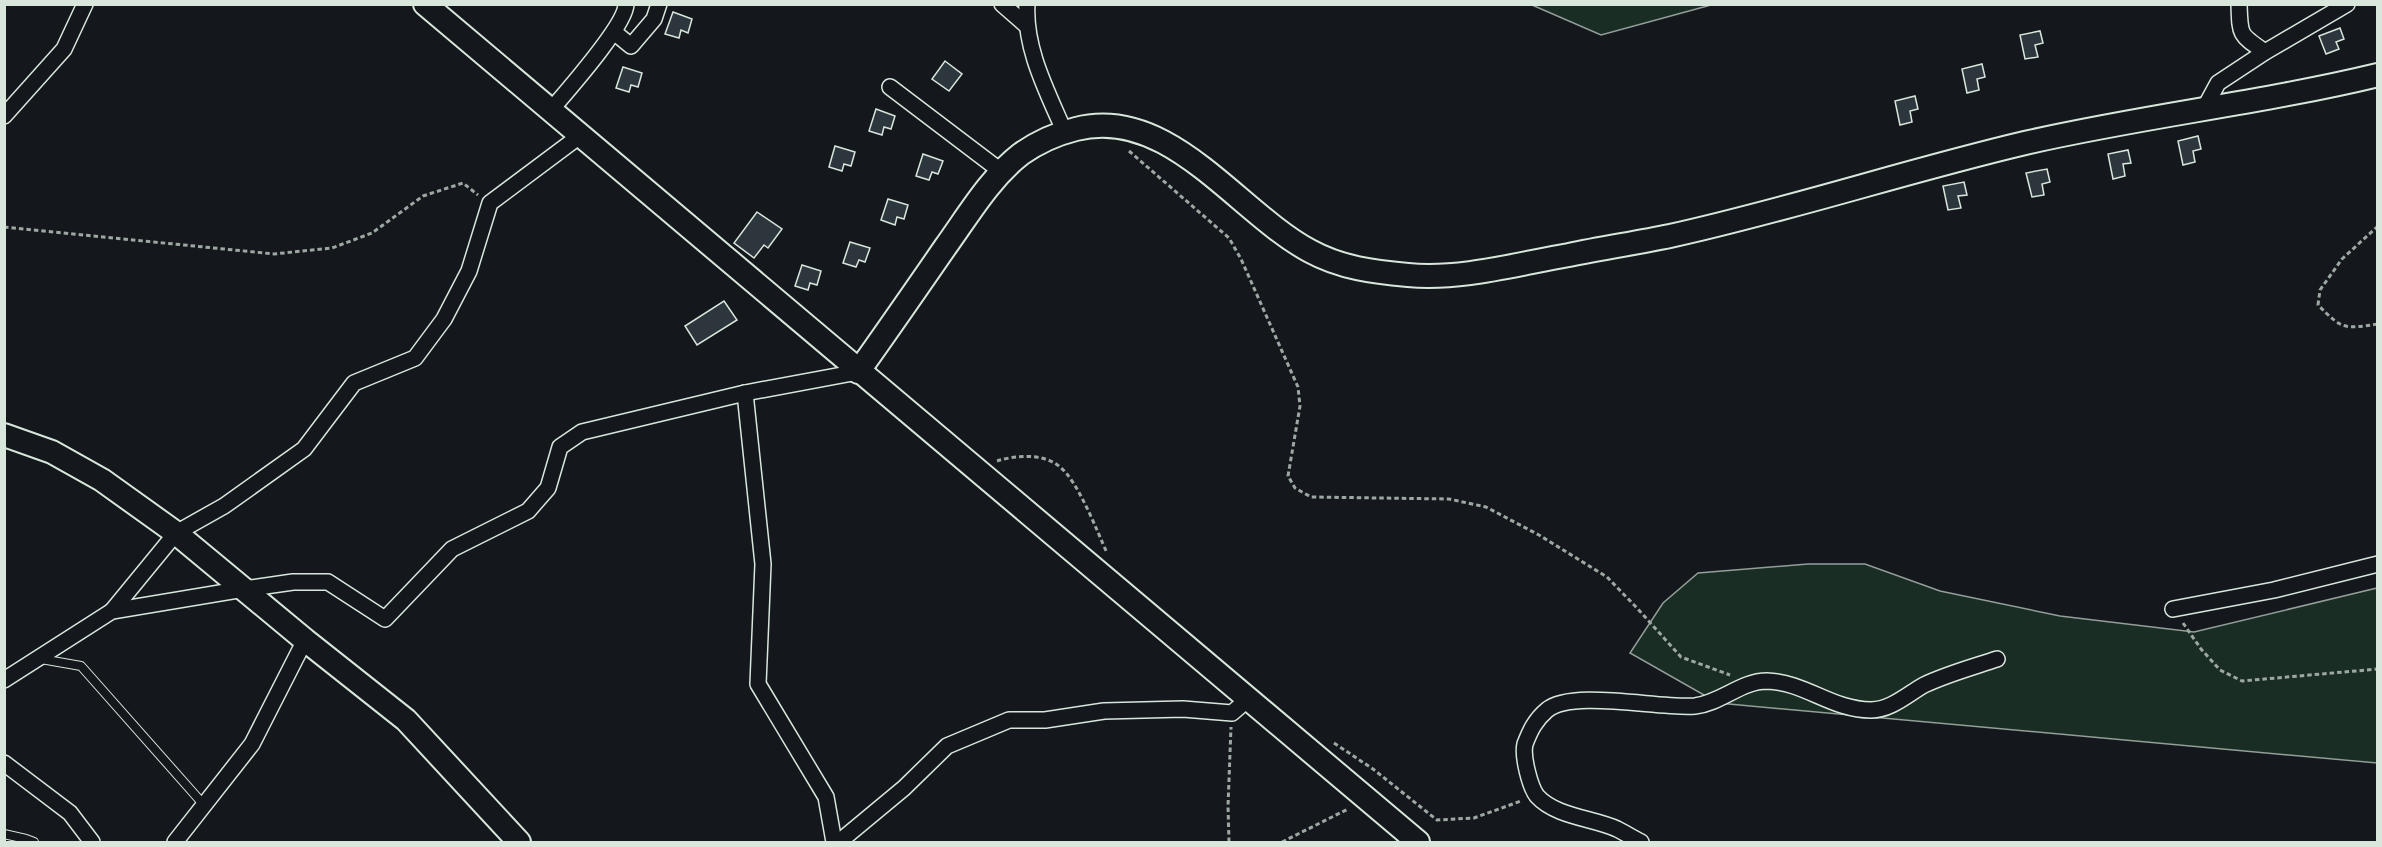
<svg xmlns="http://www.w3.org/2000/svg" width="2382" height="847" font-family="'PT Sans Narrow',sans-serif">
  <rect width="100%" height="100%" fill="#14181c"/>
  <g fill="#1a2d24" stroke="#939e99" stroke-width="1.5">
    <path d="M1532,5H1711L1601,35Z"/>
    <path d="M1808,564H1865L1940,591L2060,616L2194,632L2377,588V763L1718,703L1630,653L1663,603L1698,573Z"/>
  </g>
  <g fill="#2c363c" stroke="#d8e6dc" stroke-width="1.5">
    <path d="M673,12L692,19L688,33L681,30L679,38L665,34Z"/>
    <path d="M2340,28L2344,39L2336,42L2339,49L2326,54L2319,36Z"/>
    <path d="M2040,31L2043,43L2035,45L2038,57L2025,59L2020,35Z"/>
    <path d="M945,61L962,74L949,91L932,79Z"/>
    <path d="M1982,64L1985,77L1977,79L1979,90L1967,93L1962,69Z"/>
    <path d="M623,67L642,73L638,87L631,85L629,92L616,88Z"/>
    <path d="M1915,96L1918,109L1910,111L1912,122L1900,125L1895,101Z"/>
    <path d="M876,109L895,116L891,129L884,127L882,135L869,131Z"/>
    <path d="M2198,136L2201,149L2193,151L2195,162L2183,165L2178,141Z"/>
    <path d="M835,146L855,152L851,166L844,164L842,171L829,167Z"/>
    <path d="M2128,150L2131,163L2123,164L2125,176L2113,179L2108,154Z"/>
    <path d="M923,154L943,161L938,174L932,172L929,180L916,176Z"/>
    <path d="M2047,169L2050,182L2042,184L2044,195L2032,197L2026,173Z"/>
    <path d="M1964,182L1967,195L1958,196L1961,208L1948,210L1943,186Z"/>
    <path d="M888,199L908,205L904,219L897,217L895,225L881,220Z"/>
    <path d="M757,212L782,229L768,248L764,245L754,258L734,243Z"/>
    <path d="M850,242L870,248L865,262L859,260L856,267L843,263Z"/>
    <path d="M802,265L821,271L817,285L810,283L808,290L795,286Z"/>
    <path d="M724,301L737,320L697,345L685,326Z"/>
  </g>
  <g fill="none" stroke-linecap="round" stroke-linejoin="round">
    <defs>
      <g id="lane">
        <path d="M41,659L81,666L204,805"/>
        <path d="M4,834L26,839L34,842"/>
      </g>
      <g id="street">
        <path d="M1002,4L1027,26"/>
        <path d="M1027,4C1024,49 1048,93 1065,133"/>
        <path d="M2239,4C2240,36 2239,34 2265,52"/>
        <path d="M614,32L631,46L654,19L659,4"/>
        <path d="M890,87L1002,172"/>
        <path d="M2205,107L2218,83L2265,52L2347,4"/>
        <path d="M551,110C567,91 626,25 626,4"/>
        <path d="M4,116L64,49L85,4"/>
        <path d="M745,393L763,564L758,684L826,797L834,842"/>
        <path d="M2173,609L2274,590L2378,564"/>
        <path d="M112,611L176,533L224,506L304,449L354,383L415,358L444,319L469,271L490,203L581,135"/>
        <path d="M4,680L112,611L244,589L293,582H328L385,619L452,549L528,511L548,488L560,447L582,432L745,393L858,372"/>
        <path d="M4,763L70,813L92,842"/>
        <path d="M175,842L252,744L305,640"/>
        <path d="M839,842L904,788L947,746L1009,720H1045L1104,711L1183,709L1232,713L1247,700"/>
        <path d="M1641,842C1633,838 1625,833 1617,829C1593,818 1556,817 1537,796C1530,787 1522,756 1525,744C1530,731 1535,720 1547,710C1572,689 1660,709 1695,706C1721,703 1741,681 1767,681C1805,682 1832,710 1871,710C1891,710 1908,694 1924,685C1947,674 1973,667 1997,659"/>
      </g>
      <g id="secondary">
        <path d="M425,4L1418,842"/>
        <path d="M858,372C888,330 917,288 946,246C969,214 990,178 1021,154C1038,142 1056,134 1076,129C1169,105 1237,212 1310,251C1341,268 1374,272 1408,275C1461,280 1517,264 1569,255C1602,248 1636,243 1670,236C1789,210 1906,171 2025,143C2142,116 2262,103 2378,75"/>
        <path d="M4,435L52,452L102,480L176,533L305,640L406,720L519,842"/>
      </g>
    </defs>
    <use href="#lane" stroke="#d8e6dc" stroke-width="10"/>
    <use href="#street" stroke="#d8e6dc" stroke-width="18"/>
    <use href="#secondary" stroke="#d8e6dc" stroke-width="26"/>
    <g stroke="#9da8a2" stroke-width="3" stroke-dasharray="4.5 3" stroke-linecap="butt">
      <path d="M1129,151L1229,238L1241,259L1298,387L1300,406L1288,476L1295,488L1311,497L1449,499L1486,507L1539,535L1607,577L1637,608L1681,657L1730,675"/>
      <path d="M2378,226L2342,259L2320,290L2318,305C2343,330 2344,329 2378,324"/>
      <path d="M4,227L274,254L332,248L372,233L423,196L463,183L478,195"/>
      <path d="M997,461C1016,455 1044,453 1060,467C1078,481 1097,531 1107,553"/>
      <path d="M2183,623L2201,649L2220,670L2242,681L2378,669"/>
      <path d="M1334,743L1373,769L1437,820L1474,818L1521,801"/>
      <path d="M1229,842L1228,806L1231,727"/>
      <path d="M1282,842L1348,809"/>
    </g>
    <use href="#lane" stroke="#14181c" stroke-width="8"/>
    <use href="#street" stroke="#14181c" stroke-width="15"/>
    <use href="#secondary" stroke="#14181c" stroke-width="22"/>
  </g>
  <rect width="2382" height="847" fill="none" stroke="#d8e6dc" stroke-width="12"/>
</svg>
